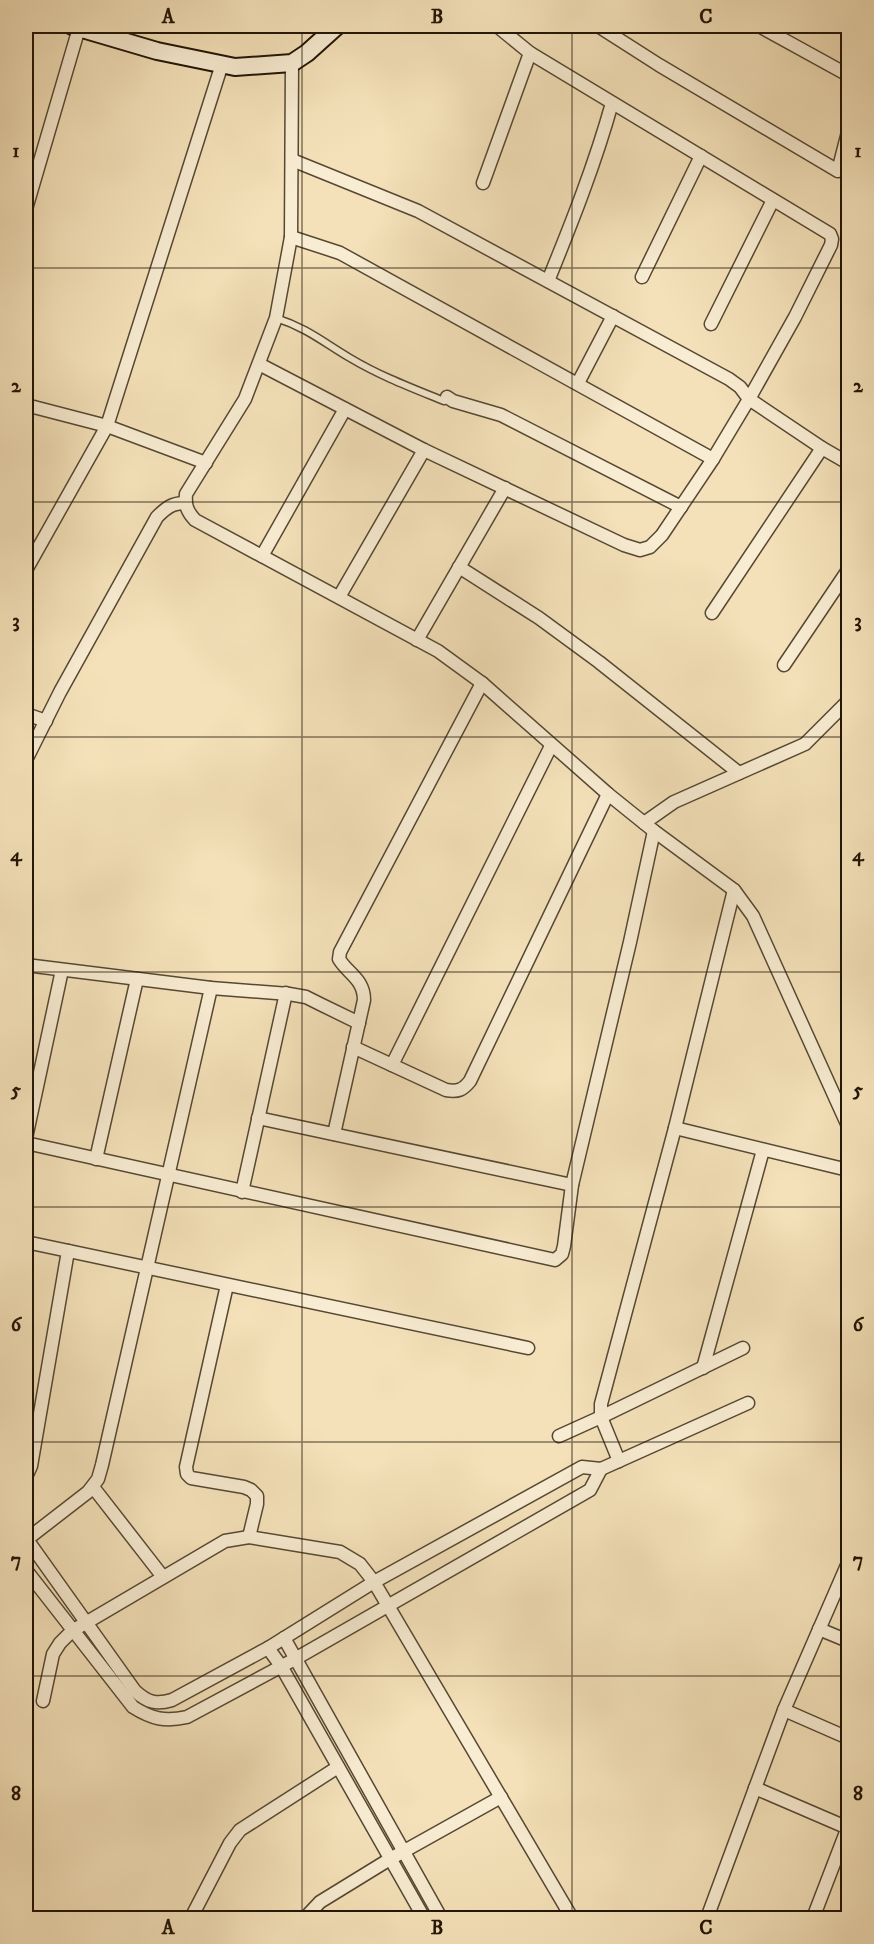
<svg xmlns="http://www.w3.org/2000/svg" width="874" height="1944" font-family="'IM FELL DW Pica',serif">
  <rect width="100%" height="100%" fill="#f4e1b9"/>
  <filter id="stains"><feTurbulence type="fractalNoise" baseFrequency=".00333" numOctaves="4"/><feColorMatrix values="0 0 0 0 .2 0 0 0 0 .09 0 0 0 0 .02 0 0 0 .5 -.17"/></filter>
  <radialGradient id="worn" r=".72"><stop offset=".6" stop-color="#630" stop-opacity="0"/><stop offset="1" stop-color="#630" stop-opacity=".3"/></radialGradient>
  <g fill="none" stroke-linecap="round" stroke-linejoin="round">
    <defs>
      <path id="service" d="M276,318C307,328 323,342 350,358C380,376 412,388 444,401"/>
      <g id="minor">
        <path d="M497,26L530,53L830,234L832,239L831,245L795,317L749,399L822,448L848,463"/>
        <path d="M598,26L659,65L838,171L848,132"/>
        <path d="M759,26L848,75"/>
        <path d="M292,63L291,237L276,318L245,399L186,494C185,506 187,511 195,520L438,651L482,683L608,794L654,831L734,890L753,916L848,1126"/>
        <path d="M483,183L530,53"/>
        <path d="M26,209L79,28"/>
        <path d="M291,237L340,253L713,459"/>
        <path d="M642,277L701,156"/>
        <path d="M548,281C572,222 595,164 612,103"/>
        <path d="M711,324L773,200"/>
        <path d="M259,364L424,450L624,545L640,550L650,547L662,535L713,459L749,399L740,387L729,379L418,211L292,160"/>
        <path d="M578,383L613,316"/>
        <path d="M447,397L453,401L501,415L681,507"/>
        <path d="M26,405L107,426L206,463"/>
        <path d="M262,556L345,409"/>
        <path d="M459,567L539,618L599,662L739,773"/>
        <path d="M26,570L107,426L222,64"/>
        <path d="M339,597L424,450"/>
        <path d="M712,613L822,448"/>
        <path d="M417,640L505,488"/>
        <path d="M784,665L848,570"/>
        <path d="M26,714L46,721"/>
        <path d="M26,760L60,692L157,517C166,508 172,503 185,503"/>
        <path d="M644,823L674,802L805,744L848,701"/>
        <path d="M26,965L211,988L289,994L306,997L320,1004L359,1023"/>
        <path d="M353,1047L446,1090C458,1092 463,1090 470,1081L608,794"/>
        <path d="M392,1065L551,746"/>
        <path d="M258,1118L572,1185"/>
        <path d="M675,1128L848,1170"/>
        <path d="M334,1134L364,1000C364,979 348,974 339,959L340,952L482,683"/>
        <path d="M26,1138L62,970"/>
        <path d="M26,1143L555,1260L562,1254L564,1246L572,1185L630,942L654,831"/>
        <path d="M96,1159L137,979"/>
        <path d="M242,1192L286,993"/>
        <path d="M26,1242L528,1348"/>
        <path d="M227,1285L186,1467L187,1474L191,1478L244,1487L251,1490L257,1496V1504L249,1537"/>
        <path d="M703,1368L763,1150"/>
        <path d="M559,1436L601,1417L743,1348"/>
        <path d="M619,1461L601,1417V1404L675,1128L734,890"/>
        <path d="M26,1477L31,1466L68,1251"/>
        <path d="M93,1487L163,1577"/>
        <path d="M26,1538L135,1691C147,1702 156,1705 172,1700L268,1648L374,1582L582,1467L601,1469L748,1403"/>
        <path d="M26,1540L88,1492L98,1479L102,1465L211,988"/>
        <path d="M26,1570L133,1707C152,1719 165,1722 187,1717L295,1659L590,1490L601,1469"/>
        <path d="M819,1629L848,1641"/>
        <path d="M284,1638L441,1918"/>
        <path d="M268,1648L281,1666L424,1918"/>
        <path d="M43,1701L53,1654L60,1643L72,1631L225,1541L249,1537L340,1552L360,1564L374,1582L572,1918"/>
        <path d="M784,1710L848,1738"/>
        <path d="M755,1788L848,1828"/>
        <path d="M191,1918L230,1843L240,1830L338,1767"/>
        <path d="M305,1918L320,1902L390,1859L501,1797"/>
        <path d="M707,1918L784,1710L848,1563"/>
        <path d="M813,1918L848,1827"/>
      </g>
      <path id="secondary" d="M72,26L157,51L235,67L292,63L307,53L337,26"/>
    </defs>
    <use href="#service" stroke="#564833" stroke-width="9"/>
    <use href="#minor" stroke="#564833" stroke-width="15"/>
    <use href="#secondary" stroke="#221506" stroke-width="20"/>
    <use href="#service" stroke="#f8ecd2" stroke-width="6"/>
    <use href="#minor" stroke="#f8ecd2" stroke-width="12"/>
    <use href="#secondary" stroke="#f8ecd2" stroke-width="16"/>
  </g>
  <path fill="none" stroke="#221506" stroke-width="1.5" stroke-opacity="0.55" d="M302,26V1918M572,26V1918M26,268H848M26,502H848M26,737H848M26,972H848M26,1207H848M26,1442H848M26,1676H848"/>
  <rect width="874" height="1944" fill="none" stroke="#f4e1b9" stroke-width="66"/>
  <rect x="33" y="33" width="808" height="1878" fill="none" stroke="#221506" stroke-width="2"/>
  <g font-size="20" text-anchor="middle" font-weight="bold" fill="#221506">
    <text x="168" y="23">A</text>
    <text x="437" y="23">B</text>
    <text x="706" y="23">C</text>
    <text x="16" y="157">1</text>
    <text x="858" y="157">1</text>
    <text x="16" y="392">2</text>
    <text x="858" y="392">2</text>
    <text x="16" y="627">3</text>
    <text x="858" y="627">3</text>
    <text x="16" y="861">4</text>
    <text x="858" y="861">4</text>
    <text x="16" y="1096">5</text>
    <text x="858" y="1096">5</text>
    <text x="16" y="1331">6</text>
    <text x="858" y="1331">6</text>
    <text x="16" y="1566">7</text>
    <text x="858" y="1566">7</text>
    <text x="16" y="1800">8</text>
    <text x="858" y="1800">8</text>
    <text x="168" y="1934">A</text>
    <text x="437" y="1934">B</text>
    <text x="706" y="1934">C</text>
  </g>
  <rect width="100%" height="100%" filter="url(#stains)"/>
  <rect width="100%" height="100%" fill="url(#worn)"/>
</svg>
